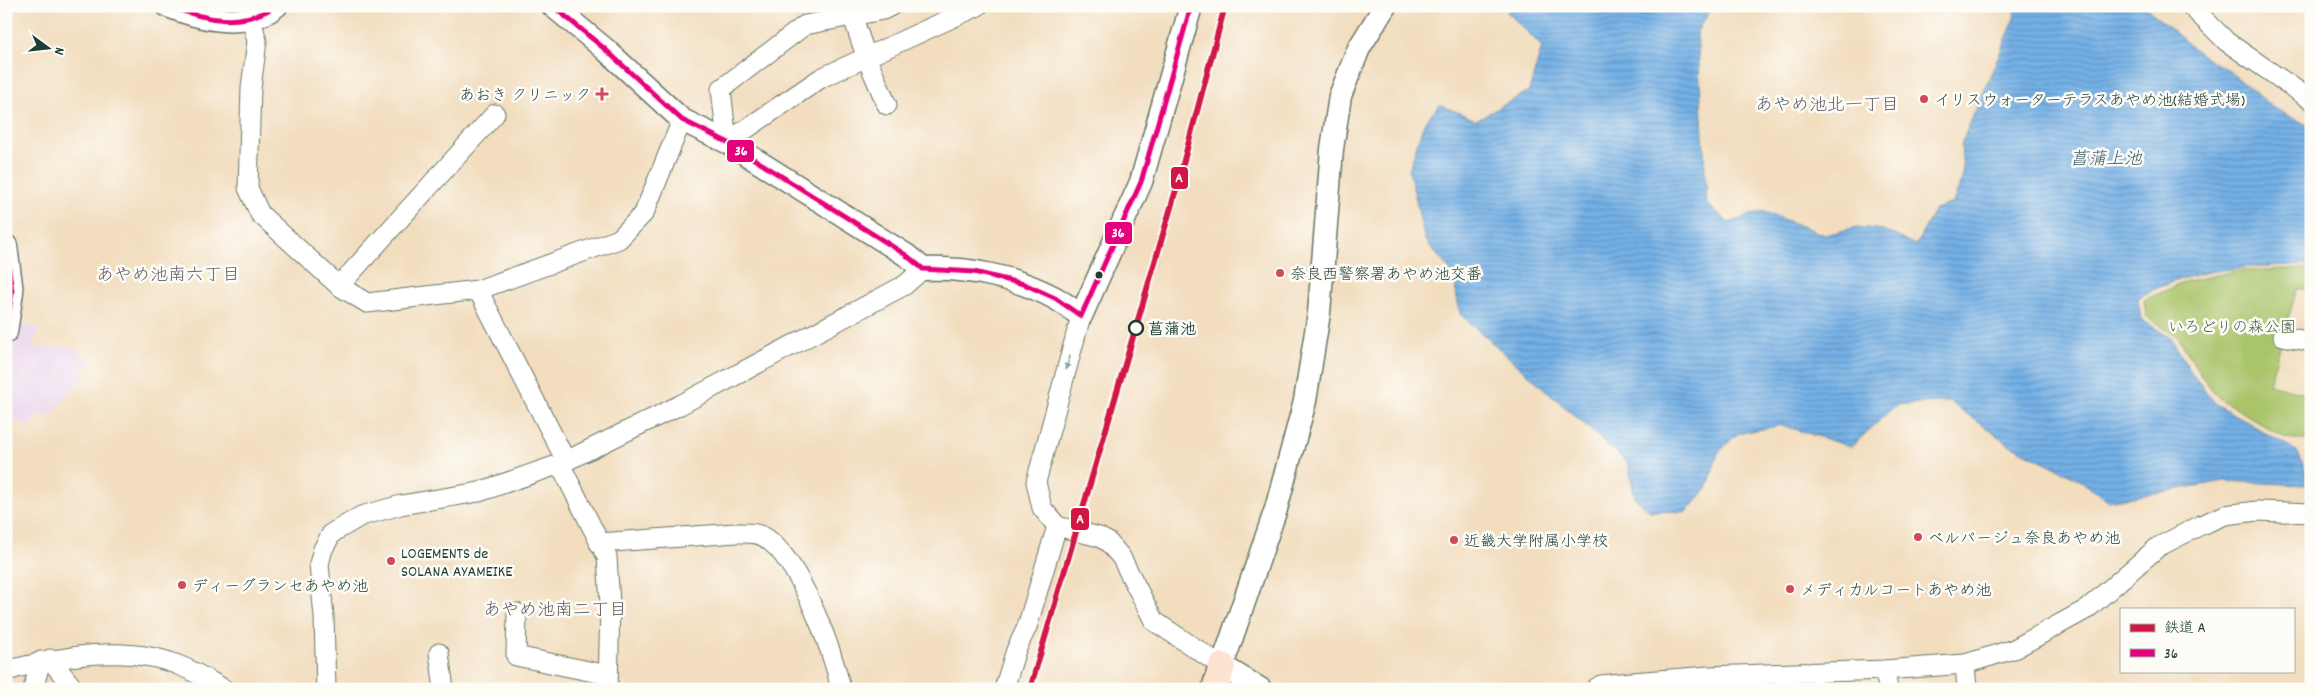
<svg xmlns="http://www.w3.org/2000/svg" width="2317" height="695" font-family="Dekko,'Klee One',sans-serif">
  <defs>
    <pattern id="water-rules" width="6" height="5" patternUnits="userSpaceOnUse" patternTransform="scale(1.25)"><rect width="6" height="5" fill="#74b0e6"/><path d="M0 2.5h6" fill="none" stroke="#5f90bb"/></pattern>
  </defs>
  <rect width="100%" height="100%" fill="#fdfcf7"/>
  <filter id="ink" filterUnits="userSpaceOnUse"><feTurbulence type="fractalNoise" baseFrequency=".02" numOctaves="2"/><feDisplacementMap in="SourceGraphic" scale="10" xChannelSelector="R" yChannelSelector="G"/><feConvolveMatrix kernelMatrix="1 2 1 2 8 2 1 2 1" color-interpolation-filters="sRGB"/></filter>
  <filter id="wash" filterUnits="userSpaceOnUse"><feTurbulence type="fractalNoise" baseFrequency=".0096" numOctaves="4" result="noise"/><feDisplacementMap in="SourceGraphic" scale="20" xChannelSelector="R" yChannelSelector="G"/><feGaussianBlur stdDeviation="1.12" result="paint"/><feColorMatrix in="noise" values="0 0 0 0 0 0 0 0 0 0 0 0 0 0 0 0 0 1.4 0 .05"/><feComposite in="paint" operator="in"/></filter>
  <g filter="url(#wash)">
    <rect width="100%" height="100%" fill="#f2ddbe"/>
    <path fill="#e9d2ed" d="M13,322L40,329L31,349L60,347L76,348L83,358L91,363L53,414L37,415L29,428L6,415V346Z"/>
    <path fill="#aac46a" stroke="#64804f" d="M2311,268V289H2297L2269,384L2311,395V441L2285,438L2219,398L2201,376L2179,338L2146,316L2144,300L2187,281L2237,271Z"/>
    <path fill="url(#water-rules)" stroke="#4a768d" d="M1512,6H1709V13L1697,31L1707,204L1729,223L1762,211L1825,235L1858,227L1883,230L1916,245L1935,209L1953,203L1963,176L1961,144L2012,25L2017,6H2144L2199,53L2229,71L2274,108L2311,127V264C2250,267 2192,266 2138,298L2141,319L2171,338L2192,374L2216,404L2297,451L2305,469V485L2225,481L2109,501L2077,478L2010,445L1949,401L1896,405L1851,447L1782,425L1737,434L1718,453L1707,489L1686,512L1650,511L1635,498L1628,463L1460,314L1453,274L1425,240L1409,170L1424,123L1440,105L1476,120L1529,91L1542,47L1507,12Z"/>
  </g>
  <g filter="url(#ink)">
    <g fill="none" stroke-linecap="round" stroke-linejoin="round">
      <defs>
        <g id="minor">
          <path d="M849,6L867,59L887,105"/>
          <path d="M891,6L883,10L805,25L721,89L727,142L821,78L978,6"/>
          <path d="M2191,6L2227,42L2311,100"/>
          <path d="M251,19L257,41L251,88L248,188L260,214L339,286L367,303L478,290L619,239L644,213L682,120"/>
          <path d="M339,286L495,114"/>
          <path d="M478,290L566,461"/>
          <path d="M1081,316L1036,482L1042,508L1057,526L1099,537L1108,542L1121,557L1154,621L1222,666"/>
          <path d="M2283,336L2311,342"/>
          <path d="M560,464L607,557L610,604L608,689"/>
          <path d="M599,543L736,533C749,533 761,532 771,542C802,568 832,649 841,689"/>
          <path d="M517,613L516,656L608,675"/>
          <path d="M439,653L444,689"/>
          <path d="M50,659L74,689"/>
          <path d="M1965,664L1967,689"/>
          <path d="M1885,670L1888,689"/>
          <path d="M6,671C61,656 129,643 183,667C197,673 210,681 224,689"/>
          <path d="M33,689L41,661"/>
          <path d="M326,689L324,617L319,564L323,549L332,533L361,516L401,505L479,492L560,464L680,405L905,285L923,269"/>
          <path d="M1004,689L1016,650L1027,627L1057,526"/>
          <path d="M1595,689L1601,685L1620,683L1709,676L1885,670L1965,664L2014,649L2087,609L2158,547L2201,525L2225,515L2257,511L2311,513"/>
        </g>
        <g id="tertiary">
          <path d="M168,6C201,19 246,31 276,6"/>
          <path d="M553,6L606,50L682,120L727,142L906,255L923,269C967,267 1016,277 1055,298C1064,303 1073,310 1081,316L1141,182L1191,6"/>
          <path d="M6,246L12,292L6,332"/>
          <path d="M1260,689L1222,666L1276,509L1305,401L1319,313L1332,149L1340,96L1359,48L1385,6"/>
        </g>
        <path id="secondary" d="M1215,689L1222,666"/>
      </defs>
      <use href="#minor" stroke="#697564" stroke-width="21"/>
      <use href="#tertiary" stroke="#697564" stroke-width="25"/>
      <use href="#secondary" stroke="#697564" stroke-width="29"/>
      <use href="#minor" stroke="#fff" stroke-width="19"/>
      <use href="#tertiary" stroke="#fff" stroke-width="22"/>
      <use href="#secondary" stroke="#fde3d1" stroke-width="26"/>
      <defs>
        <g id="bus-1">
          <path d="M169,6C205,20 241,28 276,6"/>
          <path d="M553,6L606,50L682,120L727,142L906,255L923,269L974,272L1024,284L1055,298L1081,316L1141,182L1191,6"/>
          <path d="M6,248L12,292L6,330"/>
        </g>
      </defs>
      <use href="#bus-1" stroke="#fdfcf7" stroke-width="9"/>
      <use href="#bus-1" stroke="#e5007d" stroke-width="5"/>
      <defs>
        <path id="rail-1" d="M1030,689L1176,190L1225,6"/>
      </defs>
      <use href="#rail-1" stroke="#fdfcf7" stroke-width="10"/>
      <use href="#rail-1" stroke="#d21644" stroke-width="6"/>
    </g>
    <defs><path id="oneway-solid" d="M-6-.8H1V-3.2L6.5 0L1 3.2V.8H-6Z" transform="scale(1.25)"/></defs>
    <use fill="#8f9e9a" href="#oneway-solid" transform="translate(1068 363) rotate(105)"/>
  </g>
  <g fill="#d1495b" stroke="#fdfcf7" stroke-width="2">
    <path d="M599.5 86.5h5v5h5v5h-5v5h-5v-5h-5v-5h5z"/>
    <circle cx="1924" cy="99" r="5"/>
    <circle cx="1280" cy="273" r="5"/>
    <circle cx="1918" cy="537" r="5"/>
    <circle cx="1454" cy="540" r="5"/>
    <circle cx="391" cy="561" r="5"/>
    <circle cx="182" cy="585" r="5"/>
    <circle cx="1790" cy="589" r="5"/>
  </g>
  <circle fill="#1f3d34" stroke="#fdfcf7" stroke-width="2" cx="1099" cy="275" r="4.5"/>
  <circle fill="#fdfcf7" stroke="#1f3d34" stroke-width="2.5" cx="1136" cy="328" r="7"/>
  <g text-anchor="middle" stroke-width="5" stroke-linejoin="round" paint-order="stroke">
    <g font-size="16" fill="#1f3d34" stroke="#fdfcf7" text-anchor="start">
      <text x="591" y="100" text-anchor="end">あおき クリニック</text>
      <text x="1934" y="105">イリスウォーターテラスあやめ池(結婚式場)</text>
      <text x="1290" y="279">奈良西警察署あやめ池交番</text>
      <text x="1928" y="543">ベルパージュ奈良あやめ池</text>
      <text x="1464" y="546">近畿大学附属小学校</text>
      <text x="401" y="558">LOGEMENTS de<tspan x="401" dy="18">SOLANA AYAMEIKE</tspan></text>
      <text x="192" y="591">ディーグランセあやめ池</text>
      <text x="1800" y="595">メディカルコートあやめ池</text>
    </g>
    <g font-size="16" fill="#425f42" stroke="#fdfcf7">
      <text x="2232" y="332">いろどりの森公園</text>
    </g>
    <g font-size="16" font-weight="bold" fill="#1f3d34" stroke="#fdfcf7" text-anchor="start">
      <text x="1148" y="334">菖蒲池</text>
    </g>
    <g font-size="18" fill="#625f68" stroke="#fdfcf7">
      <text x="1827" y="110">あやめ池北一丁目</text>
      <text x="168" y="280">あやめ池南六丁目</text>
      <text x="555" y="615">あやめ池南二丁目</text>
    </g>
    <g font-size="18" font-style="italic" fill="#396069" stroke="#fdfcf7">
      <text x="2106" y="164">菖蒲上池</text>
    </g>
  </g>
  <g stroke="#fdfcf7" stroke-width="2">
    <rect x="726" y="139" width="29" height="24" rx="5" fill="#e5007d"/>
    <rect x="1170" y="166" width="19" height="24" rx="5" fill="#d21644"/>
    <rect x="1104" y="221" width="29" height="24" rx="5" fill="#e5007d"/>
    <rect x="1070" y="507" width="20" height="24" rx="5" fill="#d21644"/>
  </g>
  <g font-size="14" text-anchor="middle" font-weight="bold" fill="#fff">
    <text x="741" y="155">36</text>
    <text x="1179" y="182">A</text>
    <text x="1118" y="237">36</text>
    <text x="1080" y="523">A</text>
  </g>
  <rect width="2317" height="695" fill="none" stroke="#fdfcf7" stroke-width="25"/>
  <rect x="2120" y="608" width="175" height="65" fill="#fdfcf7" stroke="#a4b0a9"/>
  <rect x="2130" y="624" width="25" height="8" fill="#d21644" stroke="#a4b0a9"/>
  <text x="2164" y="632" font-size="15" fill="#1f3d34">鉄道 A</text>
  <rect x="2130" y="649" width="25" height="8" fill="#e5007d" stroke="#a4b0a9"/>
  <text x="2164" y="658" font-size="15" fill="#1f3d34">36</text>
  <g transform="translate(48 48) rotate(105)" stroke="#fdfcf7" stroke-width="4" paint-order="stroke">
  <path d="M0-4L9 19L0 12L-9 19Z" fill="#1f3d34"/>
  <text y="-8" font-size="14" font-weight="bold" text-anchor="middle" fill="#1f3d34">N</text>
  </g>
</svg>
